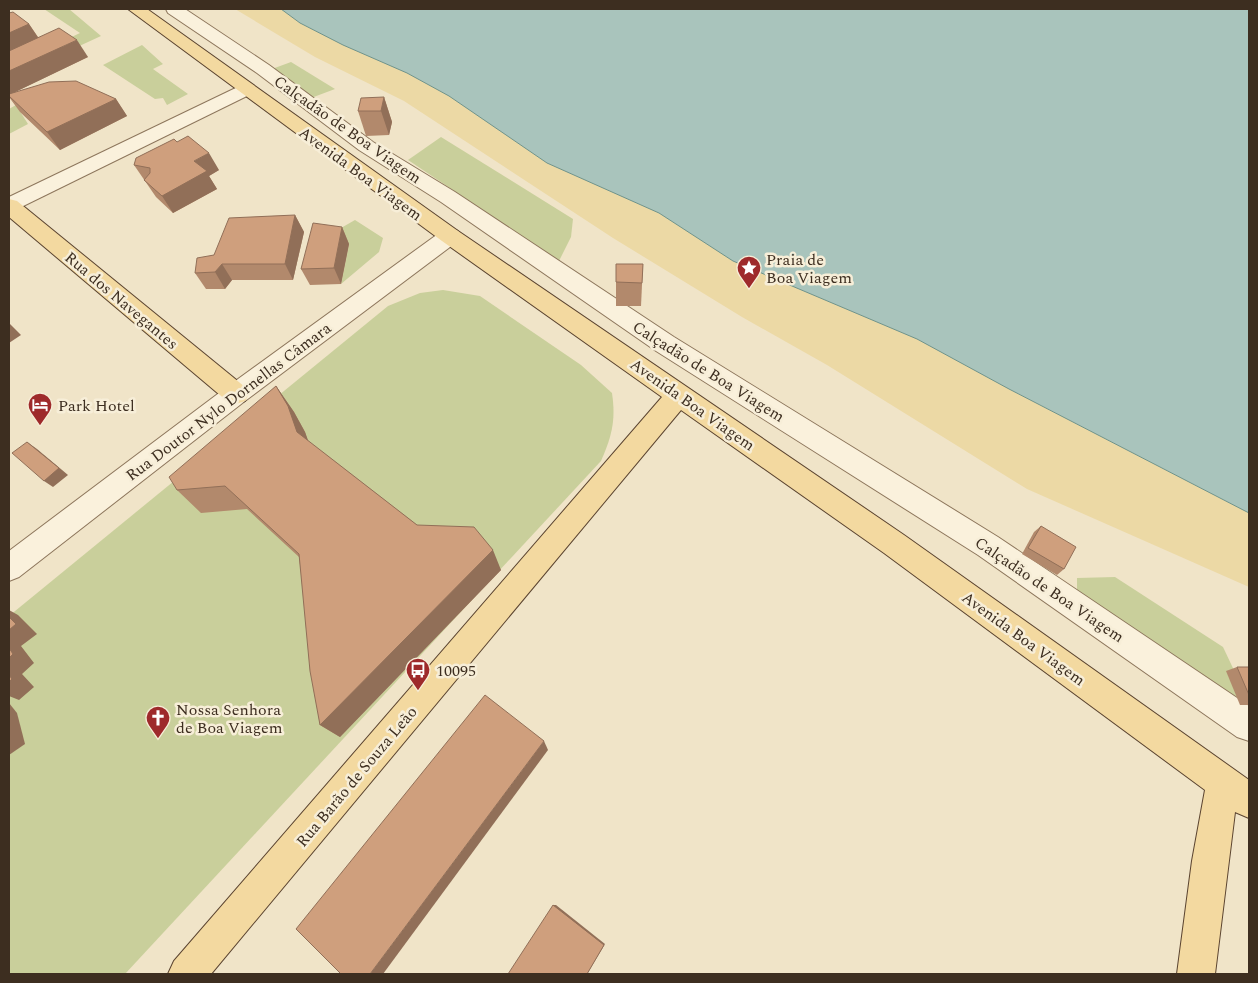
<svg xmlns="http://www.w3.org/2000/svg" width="1258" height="983" font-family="Spectral,serif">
  <rect width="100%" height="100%" fill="#f0e4c8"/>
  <g fill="#c9cf9b">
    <path d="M44,9H69L101,36L75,48L57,44L80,33Z"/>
    <path d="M142,45L163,64L153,69L188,94L167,105L163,98L155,99L103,65Z"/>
    <path d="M291,62L335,89L311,98L272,69Z"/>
    <path d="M16,105L28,124L9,134V109Z"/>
    <path d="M441,137L573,219L571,237L559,261L408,160Z"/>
    <path d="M355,220L383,238L379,252L341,284L349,244L320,240Z"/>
    <path d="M443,290L480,296L581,365L612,393C616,420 612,436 601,461L125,974H9V616L388,306L420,293Z"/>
    <path d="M1115,577L1223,647L1249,702V706L1238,714L1077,602V578Z"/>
  </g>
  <path fill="#ecd9a5" d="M235,9H281L300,23L343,45L407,73L449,96L547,163L659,213L733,261L917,339L1009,389L1249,513V587L1027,489L827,365L742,317L613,238L404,101L315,57Z"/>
  <path fill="#a9c4bc" stroke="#6f938a" d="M281,9H1249V513L1009,389L917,339L733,261L659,213L547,163L449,96L407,73L343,45L300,23Z"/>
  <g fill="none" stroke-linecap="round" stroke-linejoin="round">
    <defs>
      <g id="minor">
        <path d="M166,9H185L269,65L373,142L455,192L674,337L998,537L1249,706V741L1237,737L978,555L656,351L441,202L359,150L257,73L168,13Z"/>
        <path d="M244,84L251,86L253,90L251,94L9,213V197Z"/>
        <path d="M450,228L458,231L461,236L458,241L245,401L19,577L9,581V551L227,387L442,231Z"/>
      </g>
      <g id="major">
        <path d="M128,9H147L458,231L904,535L1249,780V818L1235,812L1215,974H1177L1192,861L1205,790L884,553L681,410L211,974H168L174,961L662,397L442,241Z"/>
        <path d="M9,199L17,201L245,387L249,394L245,401L236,404L227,401L9,217Z"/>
      </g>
    </defs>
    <use href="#minor" stroke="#8d765c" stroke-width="2"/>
    <use href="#major" stroke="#5b4430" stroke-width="2"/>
    <use href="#minor" fill="#faf1dc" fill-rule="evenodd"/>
    <use href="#major" fill="#f3d9a0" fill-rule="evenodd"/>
  </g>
  <g fill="#b2896c">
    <path d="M9,13L29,24L38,37L88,57L15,92L116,99L127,116L60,150L20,112L9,97Z"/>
    <path d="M384,97L392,122L389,135L366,136L358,111Z"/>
    <path d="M134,165L219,170L209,176L217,189L173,213L156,197Z"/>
    <path d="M295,215L304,232L293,280H232L225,289H206L195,273L214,255Z"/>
    <path d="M342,227L349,244L341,284L310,285L301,269Z"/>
    <path d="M643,264L641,306H616V282Z"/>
    <path d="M276,386L294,412L305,432L308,441L417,525L501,570L340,737L320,725L299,557L247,509L201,513L177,490Z"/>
    <path d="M1041,526L1064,569L1057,575L1022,554L1034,532Z"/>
    <path d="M1237,667H1249V705H1240L1226,671Z"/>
  </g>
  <g fill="#916f58">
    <path d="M29,24L41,42L9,56V33Z"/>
    <path d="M77,40L88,57L9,95V71Z"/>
    <path d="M384,97L392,122L389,135L381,111Z"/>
    <path d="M116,99L127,116L60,150L47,132Z"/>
    <path d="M209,153L219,170L209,176L217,189L173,213L162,196L194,161Z"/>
    <path d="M295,215L304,232L293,280L285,264Z"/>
    <path d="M342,227L349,244L341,284L334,268Z"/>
    <path d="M222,264L232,280L225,289L215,272Z"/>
    <path d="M9,323L21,335L9,343Z"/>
    <path d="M276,386L294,412L305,432L314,457L297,432Z"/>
    <path d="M27,442L37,449L68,475L53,487L44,481Z"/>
    <path d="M493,550L501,570L340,737L320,725Z"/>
    <path d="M9,610L18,615L37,634L21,646L34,663L22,674L34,687L19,700L9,696Z"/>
    <path d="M9,703L17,713L25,744L9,755Z"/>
    <path d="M544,741L548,750L383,974H370Z"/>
    <path d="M553,905H556L605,944L587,974Z"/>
  </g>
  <g fill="#cf9f7d" stroke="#916f58">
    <path d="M13,12L29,24L9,33V13Z"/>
    <path d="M59,28L77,40L9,71V51Z"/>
    <path d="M76,81L116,99L47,132L9,96V94L49,82Z"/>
    <path d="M384,97L381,111H358L361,98Z"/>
    <path d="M188,136L209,153L194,161L207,171L162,196L144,180L150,173V168L134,165L136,158L174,139L177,142Z"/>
    <path d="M295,215L285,264H222L215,272L195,273L197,258L214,255L229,218Z"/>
    <path d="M313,223L342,227L334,268L301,269Z"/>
    <path d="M616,264H643L642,283L616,282Z"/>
    <path d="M276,386L288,406L297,432L417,525L474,527L493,550L320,725L310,671L299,554L225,486L177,490L169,477Z"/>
    <path d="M27,442L59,468L44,481L12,453Z"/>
    <path d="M1041,526L1076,547L1064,569L1028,548Z"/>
    <path d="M9,617L16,624L9,630Z"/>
    <path d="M9,648L13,654L9,658Z"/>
    <path d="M1237,667H1249V695Z"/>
    <path d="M9,675L12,679L9,682Z"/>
    <path d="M485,695L544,741L370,974H341L296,929Z"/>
    <path d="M553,905L604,945L587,974H508Z"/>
  </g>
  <defs>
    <symbol id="sight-pin" viewBox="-11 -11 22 30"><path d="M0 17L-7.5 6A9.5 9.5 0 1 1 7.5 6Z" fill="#9e2a2b" stroke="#f7eed8"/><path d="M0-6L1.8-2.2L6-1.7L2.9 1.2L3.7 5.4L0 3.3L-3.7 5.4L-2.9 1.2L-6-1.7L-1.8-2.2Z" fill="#fff"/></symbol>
    <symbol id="hotel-pin" viewBox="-11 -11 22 30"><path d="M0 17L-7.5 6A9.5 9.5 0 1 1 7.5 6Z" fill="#9e2a2b" stroke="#f7eed8"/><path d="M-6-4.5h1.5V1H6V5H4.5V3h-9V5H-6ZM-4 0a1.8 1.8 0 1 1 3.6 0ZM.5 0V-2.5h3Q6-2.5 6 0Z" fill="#fff"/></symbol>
    <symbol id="bus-pin" viewBox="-11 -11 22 30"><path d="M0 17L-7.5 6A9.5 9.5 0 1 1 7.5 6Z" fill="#9e2a2b" stroke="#f7eed8"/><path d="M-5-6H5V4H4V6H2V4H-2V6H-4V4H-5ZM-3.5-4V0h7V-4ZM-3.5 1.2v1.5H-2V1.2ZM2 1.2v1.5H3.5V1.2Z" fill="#fff"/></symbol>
    <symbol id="church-pin" viewBox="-11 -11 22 30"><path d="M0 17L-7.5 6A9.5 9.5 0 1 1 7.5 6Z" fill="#9e2a2b" stroke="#f7eed8"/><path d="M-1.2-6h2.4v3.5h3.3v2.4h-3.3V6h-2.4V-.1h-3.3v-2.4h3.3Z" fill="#fff"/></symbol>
  </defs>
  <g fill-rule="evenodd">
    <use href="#sight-pin" x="735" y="254" width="28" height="38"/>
    <use href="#hotel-pin" x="26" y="391" width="28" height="38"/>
    <use href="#bus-pin" x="404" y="656" width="28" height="38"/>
    <use href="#church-pin" x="144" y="704" width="28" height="38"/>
  </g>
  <g text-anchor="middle" stroke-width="5" stroke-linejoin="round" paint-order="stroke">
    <g font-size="16" fill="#3d2e20" stroke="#f7eed8">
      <text transform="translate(348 129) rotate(35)" y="6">Calçadão de Boa Viagem</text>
      <text transform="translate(361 173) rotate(36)" y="6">Avenida Boa Viagem</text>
      <text transform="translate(122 300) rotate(40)" y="6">Rua dos Navegantes</text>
      <text transform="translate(709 371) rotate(32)" y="6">Calçadão de Boa Viagem</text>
      <text transform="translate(228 401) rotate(-37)" y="6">Rua Doutor Nylo Dornellas Câmara</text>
      <text transform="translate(693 404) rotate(35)" y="6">Avenida Boa Viagem</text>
      <text transform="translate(1050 589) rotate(34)" y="6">Calçadão de Boa Viagem</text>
      <text transform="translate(1024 638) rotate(36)" y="6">Avenida Boa Viagem</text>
      <text transform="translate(356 776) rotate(-50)" y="6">Rua Barão de Souza Leão</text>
    </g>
    <g font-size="16" fill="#3d2e20" stroke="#f7eed8" text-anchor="start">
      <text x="766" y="265">Praia de<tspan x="766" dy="18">Boa Viagem</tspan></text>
      <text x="58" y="411">Park Hotel</text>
      <text x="436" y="676">10095</text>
      <text x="176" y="715">Nossa Senhora<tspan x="176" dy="18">de Boa Viagem</tspan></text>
    </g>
  </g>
  <rect width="1258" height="983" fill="none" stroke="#3d2e20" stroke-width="20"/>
</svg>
